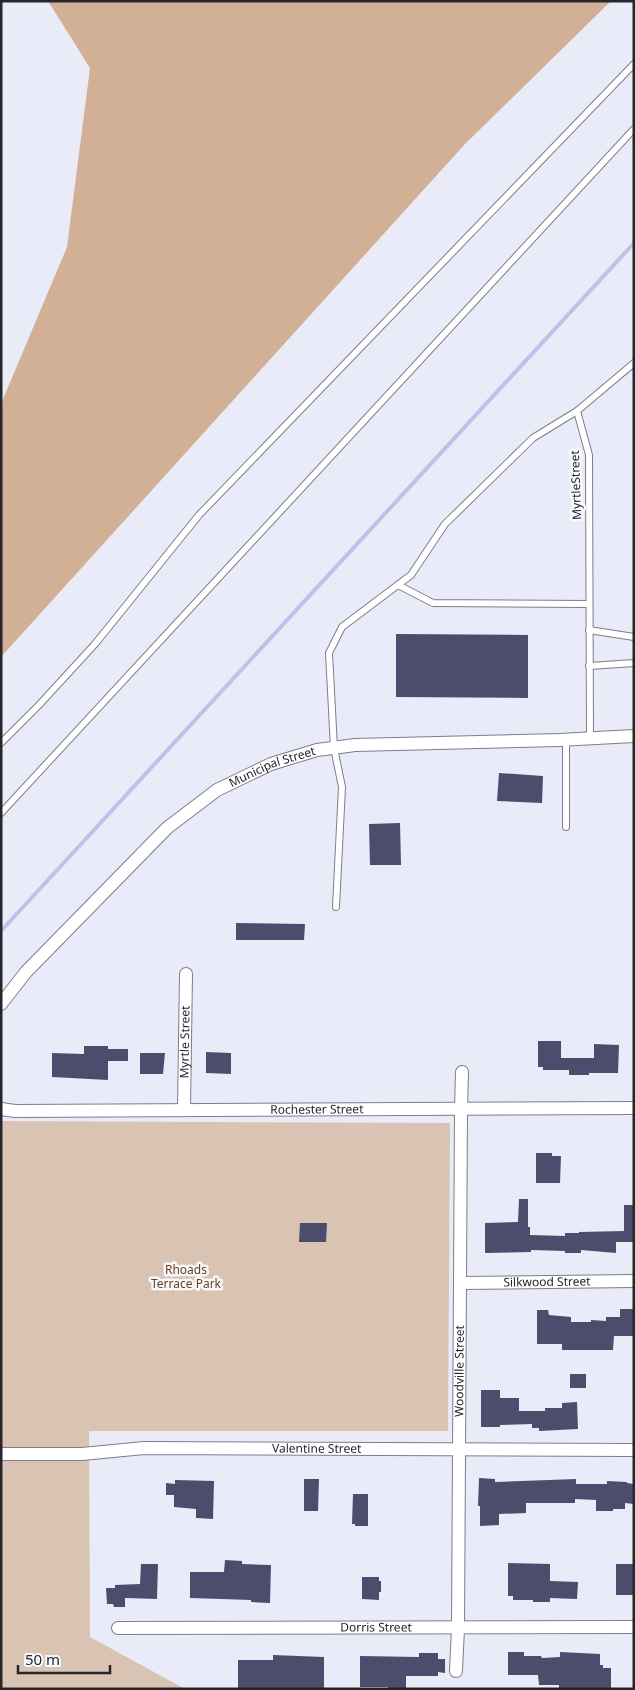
<svg xmlns="http://www.w3.org/2000/svg" width="635" height="1690" font-family="'Noto Sans',sans-serif">
  <rect width="100%" height="100%" fill="#eaebf8"/>
  <path fill="#d9c4b4" d="M1,1121L450,1123L448,1431H89L90,1637L185,1689H1Z"/>
  <path fill="#d1b095" d="M48,1H611L465,144L1,657V404L67,247L90,68Z"/>
  <g fill="none" stroke-linecap="round" stroke-linejoin="round">
    <path stroke="#bfc1e7" stroke-width="4" d="M1,931L634,243"/>
  </g>
  <g fill="#4c4d6d">
    <path d="M396,634L528,635V698L396,697Z"/>
    <path d="M499,773L543,776L542,803L497,801Z"/>
    <path d="M400,823L401,865H370L369,824Z"/>
    <path d="M236,923L305,924L304,940H236Z"/>
    <path d="M538,1041H561V1058H594V1044L619,1045L618,1073H589V1075H569V1070H543V1067H538Z"/>
    <path d="M84,1046H108V1049H128V1061H108V1080L52,1077V1053L84,1054Z"/>
    <path d="M206,1052L231,1053V1074L206,1073Z"/>
    <path d="M140,1053H165L163,1074H140Z"/>
    <path d="M536,1153H552V1156H561L560,1183H536Z"/>
    <path d="M519,1199H528V1227H530V1235L565,1236V1233H579V1232L624,1231V1205H634V1242H616V1253L581,1250V1253H565V1251L531,1250V1252L485,1253V1223L518,1222Z"/>
    <path d="M300,1223H327L326,1242H299Z"/>
    <path d="M620,1309H634V1336H614L613,1350H562V1344H537V1310H548L549,1315L571,1317V1322H591V1320L606,1321V1317H620Z"/>
    <rect x="570" y="1374" width="16" height="14"/>
    <path d="M481,1390H500V1398H519V1411H545V1408H562V1403L577,1402L578,1429L539,1431V1428H532V1424L500,1425V1427H481Z"/>
    <path d="M479,1478L495,1479V1482L576,1479V1484H607V1481L627,1482V1483L634,1484V1504L625,1503V1509H613V1511H596V1500L575,1499V1503H526V1513L499,1514V1525L480,1526V1506H478Z"/>
    <path d="M304,1479H319L318,1511H304Z"/>
    <path d="M175,1480L214,1481L213,1519L196,1518V1509L174,1507V1495H166V1483L175,1484Z"/>
    <path d="M353,1494H368V1526H355V1524H352Z"/>
    <path d="M225,1560L242,1561V1564L271,1565L270,1603L251,1602V1600L190,1598V1572H224Z"/>
    <path d="M508,1563L550,1564V1581L578,1582L577,1599L550,1598V1602H533V1600H513V1596H508Z"/>
    <path d="M141,1564H158L157,1599L125,1598V1607H114L113,1604H107L106,1588H115V1585L140,1584Z"/>
    <rect x="616" y="1564" width="18" height="31"/>
    <path d="M362,1577H379V1581H381V1592H379V1600L362,1599Z"/>
    <path d="M508,1652H524V1656H541L542,1658L560,1657V1652L600,1654V1665H603V1668H611V1689H559V1685H539L538,1675H508Z"/>
    <path d="M419,1653H438V1659H445V1673L438,1672V1676H406V1689H388V1687H360V1656L419,1657Z"/>
    <path d="M273,1655L324,1657V1689H238V1660H273Z"/>
  </g>
  <g fill="none" stroke-linecap="round" stroke-linejoin="round">
    <defs>
      <g id="lane">
        <path d="M577,411L589,455L590,739"/>
        <path d="M398,585L433,603L589,604"/>
        <path d="M589,630L634,637"/>
        <path d="M589,666L634,663"/>
        <path d="M566,740V827"/>
        <path d="M1,743L39,705L95,644L199,515L634,64"/>
        <path d="M1,813L634,129"/>
        <path d="M336,907L342,787L334,748L329,653L342,627L411,575L445,524L533,438L577,411L634,363"/>
      </g>
      <g id="street">
        <path id="s1" d="M1,1004L26,972L167,828L217,790L271,764L317,750L355,745L559,740L634,736"/>
        <path id="s2" d="M1,1109L15,1111L634,1108"/>
        <path id="s3" d="M184,1110L186,974"/>
        <path id="s4" d="M461,1283L634,1281"/>
        <path id="s5" d="M1,1454H82L144,1448L634,1450"/>
        <path id="s6" d="M118,1628L634,1627"/>
        <path id="s7" d="M456,1671L458,1628L461,1109L462,1072"/>
      </g>
    </defs>
    <use href="#lane" stroke="#7d7e89" stroke-width="8"/>
    <use href="#street" stroke="#7d7e89" stroke-width="14"/>
    <use href="#lane" stroke="#fff" stroke-width="6"/>
    <use href="#street" stroke="#fff" stroke-width="12"/>
  </g>
  <g text-anchor="middle" stroke-width="5" stroke-linejoin="round" paint-order="stroke">
    <g font-size="12" fill="#26262b" stroke="#f8f9fe">
      <text transform="translate(576 485) rotate(-92)" y="4">MyrtleStreet</text>
      <text dy="4" stroke="none"><textPath href="#s1" startOffset="365">Municipal Street</textPath></text>
      <text dy="4" stroke="none"><textPath href="#s3" startOffset="68">Myrtle Street</textPath></text>
      <text dy="4" stroke="none"><textPath href="#s2" startOffset="316">Rochester Street</textPath></text>
      <text dy="4" stroke="none"><textPath href="#s4" startOffset="86">Silkwood Street</textPath></text>
      <text dy="4" stroke="none"><textPath href="#s7" startOffset="300">Woodville Street</textPath></text>
      <text dy="4" stroke="none"><textPath href="#s5" startOffset="316">Valentine Street</textPath></text>
      <text dy="4" stroke="none"><textPath href="#s6" startOffset="258">Dorris Street</textPath></text>
    </g>
    <g font-size="12" fill="#6d4016" stroke="#f8f9fe">
      <text x="186" y="1274">Rhoads<tspan x="186" dy="14">Terrace Park</tspan></text>
    </g>
  </g>
  <rect width="635" height="1690" fill="none" stroke="#26262b" stroke-width="5"/>
  <path d="M18 1665v8h92v-8" fill="none" stroke="#26262b" stroke-width="2.5"/>
  <text x="25" y="1665" font-size="15" fill="#26262b" stroke="#f8f9fe" stroke-width="4" paint-order="stroke">50 m</text>
</svg>
